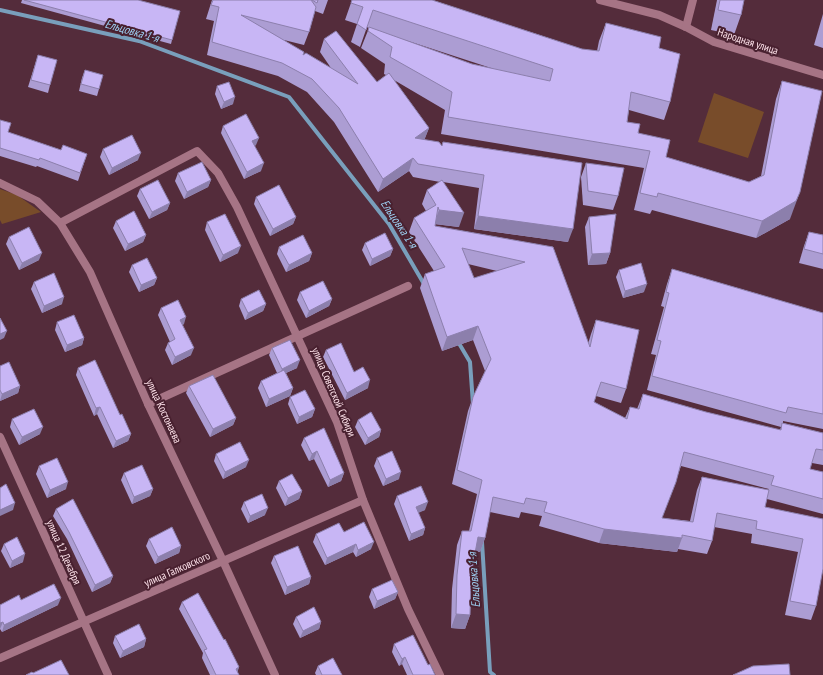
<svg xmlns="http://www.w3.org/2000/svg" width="823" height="675" font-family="'PT Sans Narrow',sans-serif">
  <rect width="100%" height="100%" fill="#542c3b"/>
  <g fill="#784c2a">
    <path d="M714,93L764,112L748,158L698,142Z"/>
    <path d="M0,189L17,195L41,212L2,224L0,220Z"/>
  </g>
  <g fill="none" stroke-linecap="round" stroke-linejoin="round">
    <g stroke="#799fbc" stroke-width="4">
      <path d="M0,10L139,41L289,97L389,224L424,284"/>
      <path d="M457,340L470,362L473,404"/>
      <path d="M482,542L490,672L494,675"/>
    </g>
    <g stroke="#a67485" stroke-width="8">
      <path d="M600,0L659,15L686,27L714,42L823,75"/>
      <path d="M686,27L693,0"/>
      <path d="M0,183L37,201L60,223L90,272L148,404L223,561L275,675"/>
      <path d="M60,223L197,151L218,173L237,207L337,422L363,500L408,609L440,675"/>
      <path d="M148,404L408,286"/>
      <path d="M0,437L108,675"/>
      <path d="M0,658L363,500"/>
    </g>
  </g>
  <g fill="#ac9dd3" fill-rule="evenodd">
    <path d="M22,0H138L172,40L171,44L21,3Z"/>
    <path d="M212,0H328L323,14L315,11L309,32L304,45L284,40L303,55L331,68L320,52L324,39L377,82L386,75L384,74L385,64L361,48L369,28L367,27L360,47L351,42L357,24L345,20L352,0H432L582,49L597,51L599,41L606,23L659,48L670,102L664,120L629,110L627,122L666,157L749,182L761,176L776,99L782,81L790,219L756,238L652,210L650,214L634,210L644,168L441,134L445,110L394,80L429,128L424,140L442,146L443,142L582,163L568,242L474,229L479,188L443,182L459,227L435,224V226L553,247L588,344L591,334L596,320L626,389L621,403L596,396L594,402L625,418L630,407L637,409L643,394L706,412L780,430L781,427L647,390L656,355L651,354L664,307L661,306L667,284L672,269L823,313V429L783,421V423L823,433V465L812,463L810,469L823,472V514L767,499L765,507L823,519L816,606L811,620L785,615L798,552L751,543L752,534L714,527L712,541L707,554L678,549L677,552L599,543L539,526L542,516L521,512L519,518L490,512L485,538L480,552L476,551L471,575L470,615L465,629L451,628L452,589L457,545L462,531H469L477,494L452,484L468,411L473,397L485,371L473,340L442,351L420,288L425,274L434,271L409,232L414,218L426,211L422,204L427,190L440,182L413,177L409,171L378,192L334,122L307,92L278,76L207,55L214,21L206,19ZM399,38L494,69L472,64ZM468,264L497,271L474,278ZM681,466L769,489L768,490L702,477L697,490L690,521L662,518Z"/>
    <path d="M717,0H744L741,15L734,35L711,30Z"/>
    <path d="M823,14V48L814,45Z"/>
    <path d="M38,55L50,85L48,93L28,87Z"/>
    <path d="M85,70L99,89L97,96L79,91L82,78Z"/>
    <path d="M217,86L233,104L221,109L215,94Z"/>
    <path d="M0,120L8,132L61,150L87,154L78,181L37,166L36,167L0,156Z"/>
    <path d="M223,126L256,145L254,146L261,171L244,179L221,133Z"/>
    <path d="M103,149L138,160L109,175L100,157Z"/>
    <path d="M586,163L618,196L613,210L583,205L581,177Z"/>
    <path d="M178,173L211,180L208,187L184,199L175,181Z"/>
    <path d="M140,189L170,203L167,210L149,219L137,196Z"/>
    <path d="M256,197L296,217L293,224L270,236L254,204Z"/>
    <path d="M589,217L610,253L606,264L588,265L585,227Z"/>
    <path d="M116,221L146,235L143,242L125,251L113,228Z"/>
    <path d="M207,222L238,253L220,262L205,230Z"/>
    <path d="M809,232L823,235V269L799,263L804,246Z"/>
    <path d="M9,237L39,260L19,270L6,244Z"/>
    <path d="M365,243L393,249L390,256L370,266L362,250Z"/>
    <path d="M279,247L312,253L309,261L286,272L277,254Z"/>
    <path d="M132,265L157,278L154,285L139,292L129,272Z"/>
    <path d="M619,270L644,292L623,298L616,277Z"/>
    <path d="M34,282L62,304L42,313L31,289Z"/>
    <path d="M300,292L332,299L329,306L306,318L297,300Z"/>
    <path d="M241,299L266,304L263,311L245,320L239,306Z"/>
    <path d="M161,308L184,324L182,325L191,355L172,365L165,350L168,343L170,342L158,315Z"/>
    <path d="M57,322L84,338L82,345L65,352L55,330Z"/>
    <path d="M272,348L297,368L286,373L293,388L290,396L266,407L258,388L261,381L277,373L269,355Z"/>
    <path d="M326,350L354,372L368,388L345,400L323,357Z"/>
    <path d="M0,366L20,386L18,393L0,401Z"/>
    <path d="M78,368L120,415L131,434L128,441L113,448L97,414L94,416L76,375Z"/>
    <path d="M189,386L236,418L233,425L210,437L186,393Z"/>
    <path d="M290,397L315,409L312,417L297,424L288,404Z"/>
    <path d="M12,419L40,434L19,445L10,427Z"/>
    <path d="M358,420L381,430L379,437L365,445L355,427Z"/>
    <path d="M304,438L344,473L341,481L328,487L314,459L309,461L301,445Z"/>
    <path d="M216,454L246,467L223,479L214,461Z"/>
    <path d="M377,458L399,479L383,486L374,466Z"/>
    <path d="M39,466L66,489L47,498L36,474Z"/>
    <path d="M124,473L153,489L150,496L132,504L121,480Z"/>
    <path d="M279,481L302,491L299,499L285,506L276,488Z"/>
    <path d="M397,496L425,510L418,512L425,528L423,535L409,541L394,504Z"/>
    <path d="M244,502L265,515L248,523L241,509Z"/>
    <path d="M56,509L113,576L110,583L92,592L67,539L53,516Z"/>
    <path d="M344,532L371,549L356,557L353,552L325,565L313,542L316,534Z"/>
    <path d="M149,539L181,546L179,553L155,564L146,546Z"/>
    <path d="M4,544L23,562L10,568L1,551Z"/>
    <path d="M274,556L311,577L309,584L285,595L271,563Z"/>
    <path d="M372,589L398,592L395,599L374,609L369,597Z"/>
    <path d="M21,600L58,605L2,632L0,629V605Z"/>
    <path d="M182,602L224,640L239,667L237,672L239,675H210L202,658L203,653L179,609Z"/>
    <path d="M296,617L321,622L319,629L300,638L293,624Z"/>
    <path d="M115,636L146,639L144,647L120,658L113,643Z"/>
    <path d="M394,644L435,675H407L402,664L399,666L392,652Z"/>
    <path d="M318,666L342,675H316L315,673Z"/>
  </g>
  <g fill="#8c7fac">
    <path d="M235,97L233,104L221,109L224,102Z"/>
    <path d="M429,128L424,141L415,138Z"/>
    <path d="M259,138L256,145L249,149L252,141Z"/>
    <path d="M141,153L138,160L109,175L112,168Z"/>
    <path d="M413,158L409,171L378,192L383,179Z"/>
    <path d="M264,163L261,171L244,179L247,172Z"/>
    <path d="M211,180L208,187L184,199L187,192Z"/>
    <path d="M800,192L790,219L756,238L762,221Z"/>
    <path d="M170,203L167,210L149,219L152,212Z"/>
    <path d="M439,210L464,213L459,227L434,224Z"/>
    <path d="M478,216L573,229L568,242L474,229Z"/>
    <path d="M296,217L293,224L270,236L273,229Z"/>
    <path d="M146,235L143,242L125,251L128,244Z"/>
    <path d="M241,246L238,253L220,262L223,255Z"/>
    <path d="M393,249L390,256L370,266L372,259Z"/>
    <path d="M42,253L39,260L19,270L22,263Z"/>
    <path d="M312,253L309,261L286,272L289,265Z"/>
    <path d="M610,253L606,264L588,265L592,254Z"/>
    <path d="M157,278L154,285L139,292L141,285Z"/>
    <path d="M647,284L644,292L623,298L625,291Z"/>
    <path d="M64,297L62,304L42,313L44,306Z"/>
    <path d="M332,299L329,306L306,318L309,311Z"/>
    <path d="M266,304L263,311L245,320L248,313Z"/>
    <path d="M186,317L184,324L177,327L180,320Z"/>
    <path d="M478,326L473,340L442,351L447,337Z"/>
    <path d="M7,331L4,338L0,340V334Z"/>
    <path d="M84,338L82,345L65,352L67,345Z"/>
    <path d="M194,348L191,355L172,365L175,357Z"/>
    <path d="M300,360L297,368L279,376L282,369Z"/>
    <path d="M370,380L368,388L345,400L347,393Z"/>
    <path d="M20,386L18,393L0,401L2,394Z"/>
    <path d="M293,388L290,396L266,407L269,399Z"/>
    <path d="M100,407L97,414L94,416L96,408Z"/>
    <path d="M315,409L312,417L297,424L299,417Z"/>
    <path d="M236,418L233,425L210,437L213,429Z"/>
    <path d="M43,427L40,434L19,445L22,437Z"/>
    <path d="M381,430L379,437L365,445L368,438Z"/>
    <path d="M131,434L128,441L113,448L116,441Z"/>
    <path d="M317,451L314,459L309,461L312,454Z"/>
    <path d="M249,460L246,467L223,479L225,472Z"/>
    <path d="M401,472L399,479L383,486L386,479Z"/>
    <path d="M344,473L341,481L328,487L330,480Z"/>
    <path d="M68,482L66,489L47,498L50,490Z"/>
    <path d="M153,489L150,496L132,504L134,497Z"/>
    <path d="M302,491L299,499L285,506L288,498Z"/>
    <path d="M428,502L425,510L414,515L416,507Z"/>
    <path d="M15,503L13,510L0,516V510Z"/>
    <path d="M268,508L265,515L248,523L250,516Z"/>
    <path d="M425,528L423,535L409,541L411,534Z"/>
    <path d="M604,529L682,538L677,552L599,543Z"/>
    <path d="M478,537L485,538L480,552L473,551Z"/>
    <path d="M374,542L371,549L356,557L358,550Z"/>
    <path d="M356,544L353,552L325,565L327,558Z"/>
    <path d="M181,546L179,553L155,564L158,557Z"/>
    <path d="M25,554L23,562L10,568L12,561Z"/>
    <path d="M113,576L110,583L92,592L95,585Z"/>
    <path d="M311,577L309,584L285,595L287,587Z"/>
    <path d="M398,592L395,599L374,609L377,601Z"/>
    <path d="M61,598L58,605L2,632L4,625Z"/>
    <path d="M456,614L470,615L465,629L451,628Z"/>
    <path d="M3,622L0,629V623Z"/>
    <path d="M321,622L319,629L300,638L303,631Z"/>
    <path d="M146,639L144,647L120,658L123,651Z"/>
    <path d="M405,657L402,664L399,666L402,659Z"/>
    <path d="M239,667L237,674L236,669Z"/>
  </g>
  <g fill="#c8b6f5" stroke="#8c7fac" fill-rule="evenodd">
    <path d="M24,0H138L180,11L172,40Z"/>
    <path d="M213,0H311L316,7L309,32L241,15L304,52L303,55L306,53L358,84L324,39L336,31L377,82L389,73L429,128L415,138L439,142L442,146L443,142L582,163L573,229L478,216L484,175L418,164L413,158L383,179L339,108L312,79L282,63L212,42L219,7L211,5Z"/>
    <path d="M312,0H318L317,3Z"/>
    <path d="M352,0H432L582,49L599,51L606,23L661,37L659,48L680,54L670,102L631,92L627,122L640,124L638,133L670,140L666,157L749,182L764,175L782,81L822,91L800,192L796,201L762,221L658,193L657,197L640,193L650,151L448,117L452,92L390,57L392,47L368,31L369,27L472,64L550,81L553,69L373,10L366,30L357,24L363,7L351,3Z"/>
    <path d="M720,0H744L741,15L718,10Z"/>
    <path d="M38,55L57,60L50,85L31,80Z"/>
    <path d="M85,70L103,75L99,89L81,84Z"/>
    <path d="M229,82L235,97L224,102L217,86Z"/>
    <path d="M246,114L259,138L252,141L264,163L247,172L223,126Z"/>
    <path d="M0,120L11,123L8,132L61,150L63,145L87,154L80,173L40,158L39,160L0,148Z"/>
    <path d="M132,135L141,153L112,168L103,149Z"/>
    <path d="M202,162L211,180L187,192L178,173Z"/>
    <path d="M586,163L624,168L618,196L588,191Z"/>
    <path d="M158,180L170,203L152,212L140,189Z"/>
    <path d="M442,180L464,213L439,210L438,207L435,226L553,247L590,347L596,320L639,330L626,389L601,382L594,402L627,419L630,407L639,409L643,394L706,412L781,430L782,423L823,433V450L816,449L810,469L823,472V499L771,485L774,476L684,452L676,482L662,518L693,522L702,477L769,490L765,507L823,519V569L816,606L790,601L803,539L756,529L757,521L717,513L712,541L682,535V538L604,529L544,512L547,502L526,498L524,504L493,497L485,538L478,537L471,575L470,615L456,614L457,575L462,531H471L482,480L457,470L473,397L491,359L478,326L447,337L425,274L445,267L414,218L436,205L427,190ZM462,248L525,262L474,278Z"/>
    <path d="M279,185L296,217L273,229L256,197Z"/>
    <path d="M134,211L146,235L128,244L116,221Z"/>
    <path d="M225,214L241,246L223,255L207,222Z"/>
    <path d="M616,214L610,253L592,254L589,217Z"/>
    <path d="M29,227L42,253L22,263L9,237Z"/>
    <path d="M809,232L823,235V254L804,249Z"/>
    <path d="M385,233L393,249L372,259L365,243Z"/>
    <path d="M303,235L312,253L289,265L279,247Z"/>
    <path d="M147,258L157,278L141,285L132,265Z"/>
    <path d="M641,263L647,284L625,291L619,270Z"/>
    <path d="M672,269L823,313V414L788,407L786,413L652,376L661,341L657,340L669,293L666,292Z"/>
    <path d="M54,273L64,297L44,306L34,282Z"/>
    <path d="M323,281L332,299L309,311L300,292Z"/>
    <path d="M259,290L266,304L248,313L241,299Z"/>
    <path d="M178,300L186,317L180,320L194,348L175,357L168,343L175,339L161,308Z"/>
    <path d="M74,315L84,338L67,345L57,322Z"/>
    <path d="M0,318L7,331L0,334Z"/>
    <path d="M290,340L300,360L282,369L272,348Z"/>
    <path d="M341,343L354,372L363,367L370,380L347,393L326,350Z"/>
    <path d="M95,360L120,415L122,414L131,434L116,441L100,407L96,408L78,368Z"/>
    <path d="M9,362L20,386L2,394L0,390V366Z"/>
    <path d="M284,370L293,388L269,399L261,381Z"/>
    <path d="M213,375L236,418L213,429L189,386Z"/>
    <path d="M305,390L315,409L299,417L290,397Z"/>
    <path d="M34,409L43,427L22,437L12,419Z"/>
    <path d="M371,412L381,430L368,438L358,420Z"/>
    <path d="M324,428L344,473L330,480L317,451L312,454L304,438Z"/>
    <path d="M240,442L249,460L225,472L216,454Z"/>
    <path d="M392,451L401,472L386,479L377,458Z"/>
    <path d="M57,458L68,482L50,490L39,466Z"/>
    <path d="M142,465L153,489L134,497L124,473Z"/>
    <path d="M292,474L302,491L288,498L279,481Z"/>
    <path d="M6,484L15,503L0,510V488Z"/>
    <path d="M421,486L428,502L416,507L425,528L411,534L397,496Z"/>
    <path d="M262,494L268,508L250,516L244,502Z"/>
    <path d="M73,499L113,576L95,585L69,532L56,509Z"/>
    <path d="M364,522L374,542L358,550L356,544L327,558L316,534L339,523L344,532Z"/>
    <path d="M172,527L181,546L158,557L149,539Z"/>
    <path d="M17,537L25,554L12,561L4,544Z"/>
    <path d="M298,546L311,577L287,587L274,556Z"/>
    <path d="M392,580L398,592L377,601L372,589Z"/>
    <path d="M54,584L61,598L4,625L3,622L0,623V605L19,595L21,600Z"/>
    <path d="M198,593L224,640L225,639L239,667L236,669L239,675H216L204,650L207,649L182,602Z"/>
    <path d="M314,607L321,622L303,631L296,617Z"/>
    <path d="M139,624L146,639L123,651L115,636Z"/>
    <path d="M413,635L428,665L430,664L435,675H413L405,657L402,659L394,644Z"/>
    <path d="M333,658L342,675H322L318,666Z"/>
    <path d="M61,660L69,675H26L32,672L33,673Z"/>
    <path d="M789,664L790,675H733L753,666Z"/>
  </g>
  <g text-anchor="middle" stroke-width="4" stroke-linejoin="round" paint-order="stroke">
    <g font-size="11" fill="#ffe4ec" stroke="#492130">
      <text transform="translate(748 41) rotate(18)" y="4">Народная улица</text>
      <text transform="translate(334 392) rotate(67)" y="4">улица Советской Сибири</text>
      <text transform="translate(164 411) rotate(65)" y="4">улица Костонаева</text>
      <text transform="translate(64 552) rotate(66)" y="4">улица 12 Декабря</text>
      <text transform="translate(177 569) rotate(-24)" y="4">улица Галковского</text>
    </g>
    <g font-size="12" font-style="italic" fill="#9ed2f4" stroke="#492130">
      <text transform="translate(132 31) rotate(16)" y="4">Ельцовка 1-я</text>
      <text transform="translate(399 224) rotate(56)" y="4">Ельцовка 1-я</text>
      <text transform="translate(474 580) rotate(-94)" y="4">Ельцовка 1-я</text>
    </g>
  </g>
</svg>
